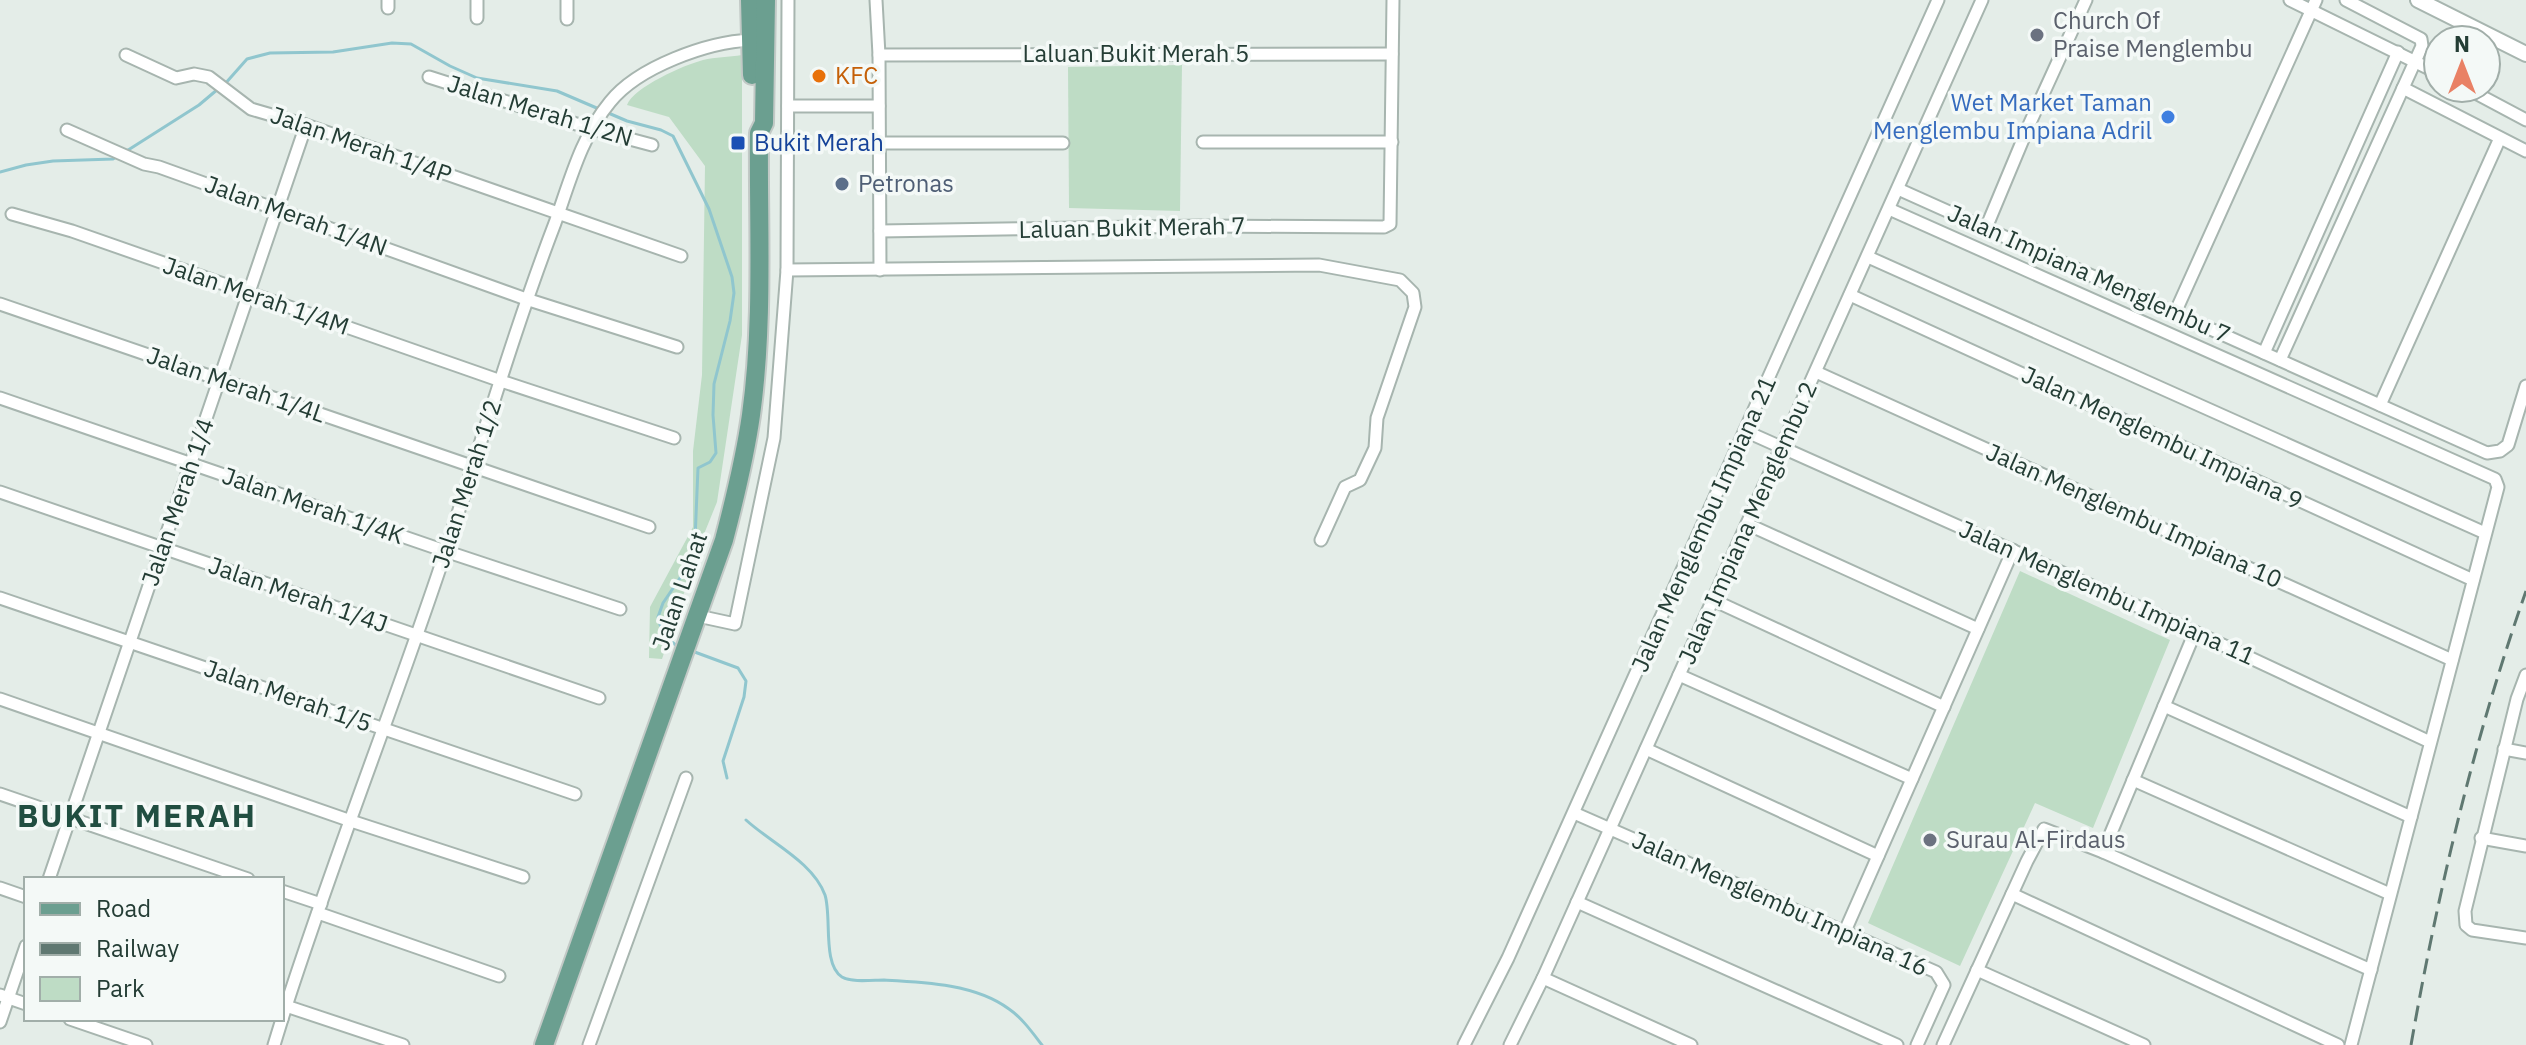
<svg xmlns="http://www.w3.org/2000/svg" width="2526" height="1045" font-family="'IBM Plex Sans',sans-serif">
  <rect width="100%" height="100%" fill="#e4ede8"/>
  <g fill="#bedcc5">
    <path d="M742,55V335L717,502L702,539L662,659L649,658L650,607L693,527V451L702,375L705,166L669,117L627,105C634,87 684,65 703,60C715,57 729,57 742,55Z"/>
    <path d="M1182,65L1180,211L1069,208L1068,67Z"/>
    <path d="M2020,571L2170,640L2093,828L2035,803L1960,966L1868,923Z"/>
  </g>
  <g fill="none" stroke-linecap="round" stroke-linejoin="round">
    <g stroke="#90c6ce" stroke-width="3">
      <path d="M224,85L247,59L270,53L333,52L392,43L411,44L450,66L477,78L557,91L627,121L661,130L673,136L709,209L732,277L734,293L730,321L714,384L713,415L716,453L710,462L698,468L695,540L682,575L663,603L658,617L663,635L677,646"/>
      <path d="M125,152L199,105L218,89"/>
      <path d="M0,172L26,165L53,161L113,159L118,156"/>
      <path d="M692,651L738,668L746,681L744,697L723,761L727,778"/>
      <path d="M746,820C771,843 813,862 825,895C832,917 822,964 842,977C852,983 873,980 884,980C924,982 976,984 1009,1009C1022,1018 1032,1032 1042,1045"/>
    </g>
    <defs>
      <g id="minor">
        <path d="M388,0V8"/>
        <path d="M876,0L879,55L880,270"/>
        <path d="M2290,0L2438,73"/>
        <path d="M477,18V0"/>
        <path d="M567,19V0"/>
        <path d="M126,55L176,78L194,74L209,77L251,109L306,125L681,256"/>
        <path d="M879,55L1392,54"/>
        <path d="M429,77L592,129L652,145"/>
        <path d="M2403,88L2526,151"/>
        <path d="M2466,88L2526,120"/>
        <path d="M788,106H879"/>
        <path d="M67,130L144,164L159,167L526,299L677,347"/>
        <path d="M1203,142H1392"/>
        <path d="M879,143H1063"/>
        <path d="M1898,189L2487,453L2500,451L2508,445L2526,386"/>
        <path d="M1889,209L2495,479L2498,487L2351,1045"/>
        <path d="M12,214L72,231L501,381L674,438"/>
        <path d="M1986,228L2029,125L2086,0"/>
        <path d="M880,231L1204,226L1384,227L1390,224L1393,0"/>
        <path d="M1868,257L2485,533"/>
        <path d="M787,270L1319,265L1400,280L1413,293L1415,307L1377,418L1375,448L1360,480L1345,487L1321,540"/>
        <path d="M1850,295L2473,580"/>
        <path d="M0,304L649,527"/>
        <path d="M2175,313L2316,0"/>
        <path d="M2264,353L2398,52"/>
        <path d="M2280,360L2422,46L2421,39L2346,0"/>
        <path d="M1816,372L2452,660"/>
        <path d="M0,398L445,551L620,609"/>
        <path d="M2380,405L2500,138"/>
        <path d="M1745,431L2195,632L2430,742"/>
        <path d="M0,492L599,698"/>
        <path d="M1747,524L1978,629"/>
        <path d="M0,598L575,794"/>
        <path d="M1713,600L1944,707"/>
        <path d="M698,616L735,624L774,438L787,270L788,0"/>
        <path d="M1679,675L1912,779"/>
        <path d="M2526,675L2517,699L2465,911L2466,925L2472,930L2526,938"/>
        <path d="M0,699L351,821L523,877"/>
        <path d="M2164,706L2411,817"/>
        <path d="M1646,749L1878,856"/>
        <path d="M2504,749L2526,753"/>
        <path d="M2133,780L2390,894"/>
        <path d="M0,794L248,879"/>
        <path d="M1574,813L1936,972L1944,985L1917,1045"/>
        <path d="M2481,838L2526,846"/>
        <path d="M2103,852L2195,632"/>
        <path d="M49,879L306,125"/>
        <path d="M0,888L26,897"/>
        <path d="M282,891L321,904"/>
        <path d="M2012,894L2338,1045"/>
        <path d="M1577,902L1897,1045"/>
        <path d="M318,913L499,976"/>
        <path d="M1845,931L2013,550"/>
        <path d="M1977,970L2144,1045"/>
        <path d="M1543,978L1691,1045"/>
        <path d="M0,995L26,1004"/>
        <path d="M286,1006L403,1045"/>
        <path d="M70,1019L146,1045"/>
        <path d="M282,1019C332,861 394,707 446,550C482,441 514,330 555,223C570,181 581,137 610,102C638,67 707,42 751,40"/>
        <path d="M0,1022L26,946"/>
        <path d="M274,1045L282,1019"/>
        <path d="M589,1045L686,778"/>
        <path d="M1464,1045L1508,958L1938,0"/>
        <path d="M1510,1045L1543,978L1982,0"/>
        <path d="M1943,1045L2027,861L2044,829L2103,852L2371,970"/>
      </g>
      <path id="tertiary" d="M2418,0L2526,54"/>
      <g id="primary">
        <path d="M750,0L752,75"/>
        <path d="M544,1045L724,540C735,498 745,457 751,415C764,322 758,226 759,133L764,123L766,0"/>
      </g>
    </defs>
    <use href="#minor" stroke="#a7b5af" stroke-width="15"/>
    <use href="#tertiary" stroke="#a7b5af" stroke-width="18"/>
    <use href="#primary" stroke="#c2c9c6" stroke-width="22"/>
    <use href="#minor" stroke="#fff" stroke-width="11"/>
    <use href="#tertiary" stroke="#fff" stroke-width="14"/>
    <use href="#primary" stroke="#6b9f90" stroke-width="18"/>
    <path stroke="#5f7871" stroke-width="3" stroke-dasharray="16 8" stroke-linecap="butt" d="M2411,1045C2438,891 2474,739 2526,591"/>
  </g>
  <g fill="#6b7280" stroke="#f4f9f7" stroke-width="3">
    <circle cx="2037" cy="35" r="8"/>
    <circle cx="1930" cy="840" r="8"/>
  </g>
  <circle fill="#e8710a" stroke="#f4f9f7" stroke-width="3" cx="819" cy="76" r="8"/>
  <circle fill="#3f7fe0" stroke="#f4f9f7" stroke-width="3" cx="2168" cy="117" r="8"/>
  <rect fill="#1a4fb4" stroke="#f4f9f7" stroke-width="3" x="730" y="135" width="16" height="16" rx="4"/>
  <circle fill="#5c6f8a" stroke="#f4f9f7" stroke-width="3" cx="842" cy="184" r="8"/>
  <g text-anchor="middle" stroke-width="7" stroke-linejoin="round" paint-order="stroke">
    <g font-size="24" fill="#5b616d" stroke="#f4f9f7" text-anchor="start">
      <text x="2053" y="29">Church Of<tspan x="2053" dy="28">Praise Menglembu</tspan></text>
      <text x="1946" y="848">Surau Al-Firdaus</text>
    </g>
    <g font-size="24" fill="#243d35" stroke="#f4f9f7">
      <text x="1136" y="62">Laluan Bukit Merah 5</text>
      <text transform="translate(540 111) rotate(17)" y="8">Jalan Merah 1/2N</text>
      <text transform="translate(361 145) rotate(19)" y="8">Jalan Merah 1/4P</text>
      <text transform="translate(296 216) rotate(20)" y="8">Jalan Merah 1/4N</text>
      <text transform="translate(1132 228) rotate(-1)" y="8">Laluan Bukit Merah 7</text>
      <text transform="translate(2089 274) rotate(24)" y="8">Jalan Impiana Menglembu 7</text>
      <text transform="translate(256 296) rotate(19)" y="8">Jalan Merah 1/4M</text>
      <text transform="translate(236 385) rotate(19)" y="8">Jalan Merah 1/4L</text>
      <text transform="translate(2162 438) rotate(25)" y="8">Jalan Menglembu Impiana 9</text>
      <text transform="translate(467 484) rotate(-72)" y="8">Jalan Merah 1/2</text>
      <text transform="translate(178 502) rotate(-71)" y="8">Jalan Merah 1/4</text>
      <text transform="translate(313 506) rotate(19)" y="8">Jalan Merah 1/4K</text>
      <text transform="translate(2134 516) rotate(24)" y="8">Jalan Menglembu Impiana 10</text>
      <text transform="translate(1748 523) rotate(-66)" y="8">Jalan Impiana Menglembu 2</text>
      <text transform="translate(1704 524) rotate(-66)" y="8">Jalan Menglembu Impiana 21</text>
      <text transform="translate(680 591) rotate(-71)" y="8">Jalan Lahat</text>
      <text transform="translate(2107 593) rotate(24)" y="8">Jalan Menglembu Impiana 11</text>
      <text transform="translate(298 595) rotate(19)" y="8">Jalan Merah 1/4J</text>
      <text transform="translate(288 696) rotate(19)" y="8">Jalan Merah 1/5</text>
      <text transform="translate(1780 904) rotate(24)" y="8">Jalan Menglembu Impiana 16</text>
    </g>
    <g font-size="24" fill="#c56008" stroke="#f4f9f7" text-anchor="start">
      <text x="835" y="84">KFC</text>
    </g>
    <g font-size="24" fill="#366cbe" stroke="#f4f9f7" text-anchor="end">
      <text x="2152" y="111">Wet Market Taman<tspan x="2152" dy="28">Menglembu Impiana Adril</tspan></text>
    </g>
    <g font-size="24" fill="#164399" stroke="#f4f9f7" text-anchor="start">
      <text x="754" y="151">Bukit Merah</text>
    </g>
    <g font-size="24" fill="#4e5e75" stroke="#f4f9f7" text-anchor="start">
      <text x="858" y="192">Petronas</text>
    </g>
    <g font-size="32" font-weight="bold" letter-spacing="2" fill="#214e41" stroke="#f4f9f7">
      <text x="137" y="827">BUKIT MERAH</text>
    </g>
  </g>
  <rect x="24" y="877" width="260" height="144" fill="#f4f9f7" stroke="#a1aea9" stroke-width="2"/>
  <rect x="40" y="903" width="40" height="12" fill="#6b9f90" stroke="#a1aea9" stroke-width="2"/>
  <text x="96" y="917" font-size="24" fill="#243d35">Road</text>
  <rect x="40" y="943" width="40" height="12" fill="#5f7871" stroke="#a1aea9" stroke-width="2"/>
  <text x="96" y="957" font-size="24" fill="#243d35">Railway</text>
  <rect x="40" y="977" width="40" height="24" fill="#bedcc5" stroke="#a1aea9" stroke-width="2"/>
  <text x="96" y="997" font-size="24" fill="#243d35">Park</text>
  <g transform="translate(2462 64)"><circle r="38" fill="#f4f9f7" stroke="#a1aea9" stroke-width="2"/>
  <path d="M0-6L14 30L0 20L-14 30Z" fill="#e98165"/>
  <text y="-12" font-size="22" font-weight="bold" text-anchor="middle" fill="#243d35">N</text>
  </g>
</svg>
